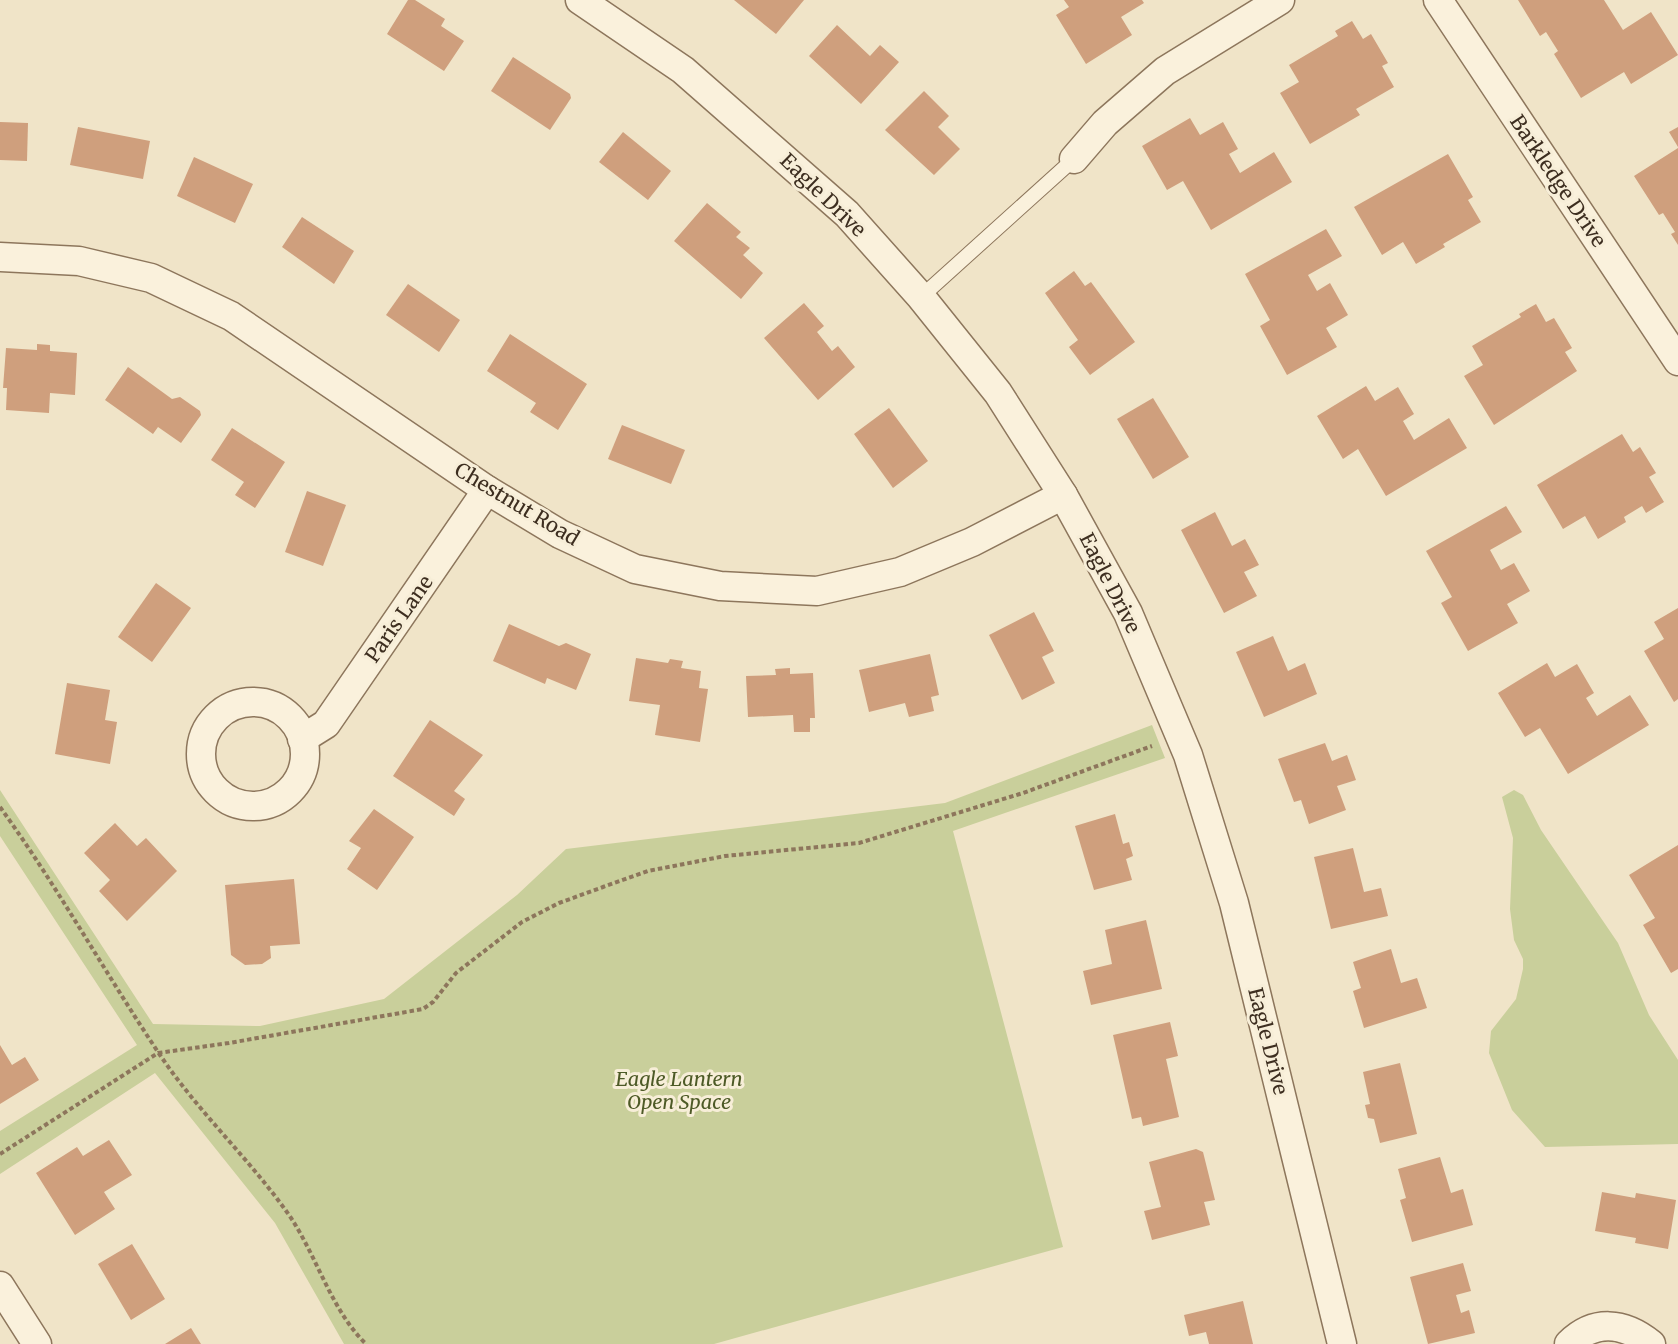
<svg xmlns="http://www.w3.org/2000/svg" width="1678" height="1344" font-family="Merriweather,serif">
  <rect width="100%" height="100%" fill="#f0e4c8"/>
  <g fill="#c9cf9b">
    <path d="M1152,725L1165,758L953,831L1063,1247L714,1344H344L275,1223L155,1073L0,1174V1131L137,1045L0,836V790L153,1024L260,1026L384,999L517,895L566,849L945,803Z"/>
    <path d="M1514,790L1523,795L1541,830L1618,943L1649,1015L1678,1060V1144L1545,1147L1512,1110L1489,1053L1491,1031L1516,999L1523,969V959L1514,940L1510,909L1513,838L1502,797Z"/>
  </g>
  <g fill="#cf9f7d">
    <path d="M408,0H415L445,19L441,26L464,41L444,71L387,34Z"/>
    <path d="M734,0H804L776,34Z"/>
    <path d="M1064,0H1142L1144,3L1121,17L1132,35L1086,64L1056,15L1069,7Z"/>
    <path d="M1518,0H1604L1623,30L1651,12L1678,55L1631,84L1624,72L1581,98L1554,54L1558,51L1546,32L1540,36Z"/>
    <path d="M1352,21L1363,39L1371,34L1388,63L1382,66L1394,87L1356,109L1360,115L1310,144L1280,93L1299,82L1289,65L1338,36L1335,31Z"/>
    <path d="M837,25L870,56L880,45L899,62L861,104L809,56Z"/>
    <path d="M513,57L570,94L571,98L550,130L491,91Z"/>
    <path d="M924,91L949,116L938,127L960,149L934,175L885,130Z"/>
    <path d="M1190,118L1200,135L1223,122L1238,149L1229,154L1240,173L1274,152L1292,182L1211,230L1183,181L1167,190L1142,146Z"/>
    <path d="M0,122L28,123L27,161L0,160Z"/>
    <path d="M78,127L150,141L143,179L70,165Z"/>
    <path d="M1678,127V147L1669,132Z"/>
    <path d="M623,132L671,171L648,200L599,162Z"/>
    <path d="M1678,148V245L1671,234L1675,232L1663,213L1659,215L1634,176Z"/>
    <path d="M1448,154L1473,197L1468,200L1481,222L1443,244L1445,247L1416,264L1403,242L1382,255L1354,207Z"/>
    <path d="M194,157L253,184L235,223L177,196Z"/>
    <path d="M707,203L741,232L736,237L750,248L743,255L763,273L741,299L674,241Z"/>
    <path d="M302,217L354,251L334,284L282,247Z"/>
    <path d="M1326,229L1342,256L1308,275L1317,291L1330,283L1348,315L1326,328L1337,347L1287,375L1260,326L1270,320L1245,274Z"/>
    <path d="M1074,271L1085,286L1091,282L1135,342L1090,375L1069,347L1078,340L1045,293Z"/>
    <path d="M408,284L460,320L439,352L386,315Z"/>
    <path d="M804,303L824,326L817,332L832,351L838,346L855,367L818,400L764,338Z"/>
    <path d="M1536,304L1546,322L1554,318L1572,348L1565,352L1577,371L1494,425L1464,376L1483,365L1472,346L1521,317L1519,314Z"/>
    <path d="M510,334L587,384L558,430L530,412L536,403L487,371Z"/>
    <path d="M37,344L50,345V351L77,353L75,395L50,393L49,413L6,410L7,388H3L6,348L37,350Z"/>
    <path d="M128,367L172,399L180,397L200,411L201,415L181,443L158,427L153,434L105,400Z"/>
    <path d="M1366,386L1375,401L1398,387L1414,414L1403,421L1414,440L1449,418L1467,448L1386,496L1358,449L1343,459L1317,416Z"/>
    <path d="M1153,398L1189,457L1153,479L1117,419Z"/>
    <path d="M889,408L928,461L893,488L854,434Z"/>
    <path d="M622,425L685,450L671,484L608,459Z"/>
    <path d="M232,428L285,462L255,508L235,495L244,482L211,460Z"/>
    <path d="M1622,434L1633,452L1640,447L1656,473L1649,477L1664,502L1646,513L1642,506L1624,517L1626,522L1598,539L1585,516L1563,529L1537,485Z"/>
    <path d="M307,491L346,505L323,566L285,552Z"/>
    <path d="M1506,506L1522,532L1490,550L1501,570L1514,563L1530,591L1507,604L1518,623L1468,651L1441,603L1452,597L1426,551Z"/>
    <path d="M1215,512L1232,546L1245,539L1259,565L1244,572L1257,596L1224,613L1181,530Z"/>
    <path d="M156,583L191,608L152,662L118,637Z"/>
    <path d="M1678,608V699L1674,702L1644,651L1664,639L1654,622Z"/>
    <path d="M1034,612L1054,651L1042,657L1055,683L1022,700L989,635Z"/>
    <path d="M509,624L559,646L566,643L591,654L576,690L547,678L545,684L493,661Z"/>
    <path d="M1273,636L1288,671L1305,663L1317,694L1264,717L1236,652Z"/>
    <path d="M930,654L939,695L931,697L934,711L909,717L905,703L869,712L859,670Z"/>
    <path d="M636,658L668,663L670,659L683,661L681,668L701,671L699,688L708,689L700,742L655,735L660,705L629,701Z"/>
    <path d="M1547,663L1555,677L1577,664L1594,693L1586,698L1597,716L1630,695L1649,725L1568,774L1540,728L1525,737L1498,693Z"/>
    <path d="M790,668V674L813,673L815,718H810V732H794L793,715L748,717L746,676L776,675L775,669Z"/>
    <path d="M67,683L110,690L105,720L117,722L110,764L55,754Z"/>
    <path d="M430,720L483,755L454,791L465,799L454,816L393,776Z"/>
    <path d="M1325,743L1332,761L1347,755L1356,780L1337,786L1346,810L1309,824L1301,800L1294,802L1278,759Z"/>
    <path d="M374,809L414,837L377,890L347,869L361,848L349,841Z"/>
    <path d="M1115,814L1123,844L1129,842L1133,856L1126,859L1132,880L1094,890L1075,826Z"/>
    <path d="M115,823L137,846L146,838L177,871L127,921L99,891L110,880L84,853Z"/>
    <path d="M1678,845V969L1671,973L1643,925L1655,918L1629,875Z"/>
    <path d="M1353,848L1364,892L1381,888L1388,916L1331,929L1314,857Z"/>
    <path d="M294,879L300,944L270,946L271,958L262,964L245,965L231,955L225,885Z"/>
    <path d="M1146,920L1162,989L1091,1005L1083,971L1112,964L1105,930Z"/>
    <path d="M1391,949L1401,983L1417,978L1427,1008L1364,1028L1353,991L1361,988L1353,962Z"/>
    <path d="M1170,1022L1178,1056L1166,1059L1179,1117L1143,1126L1141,1117L1132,1119L1113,1035Z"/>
    <path d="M0,1045L12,1065L25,1057L39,1080L0,1104Z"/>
    <path d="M1400,1063L1417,1134L1380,1143L1374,1119L1368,1118L1365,1105L1370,1104L1363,1072Z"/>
    <path d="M109,1140L132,1175L104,1192L115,1209L75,1235L36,1173L77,1147L83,1156Z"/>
    <path d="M1196,1149L1203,1152L1215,1200L1204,1202L1210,1225L1152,1240L1144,1211L1161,1207L1149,1162Z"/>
    <path d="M1440,1157L1451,1193L1463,1189L1473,1225L1412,1242L1400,1200L1406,1198L1398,1169Z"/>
    <path d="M1602,1192L1635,1198L1636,1193L1676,1200L1668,1249L1635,1243L1636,1238L1595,1231Z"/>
    <path d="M132,1244L165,1299L131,1320L98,1264Z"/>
    <path d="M1463,1263L1471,1291L1456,1295L1461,1313L1469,1310L1475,1333L1428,1344L1410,1277Z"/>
    <path d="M1243,1301L1253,1344H1209L1206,1332L1189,1336L1184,1315Z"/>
    <path d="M191,1328L201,1344H165Z"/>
  </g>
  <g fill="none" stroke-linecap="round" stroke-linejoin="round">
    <defs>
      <path id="lane" d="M921,297L1074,159"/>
      <g id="street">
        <path d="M580,0L683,70L847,214L921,297L998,393L1063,495L1128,613L1188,755L1234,903L1342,1344"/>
        <path d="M1438,0L1678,361"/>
        <path d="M1074,159L1105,123L1165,71L1280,0"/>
        <path d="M0,257L79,261L151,278L231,316L487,490L560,534L635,569L720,586L817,591L900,572L972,542L1063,495"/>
        <circle cx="253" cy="754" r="52"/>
        <path d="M302,739L326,724L487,490"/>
        <path d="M0,1286L37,1344"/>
        <path d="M1569,1344C1594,1319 1624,1322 1651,1344"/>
      </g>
    </defs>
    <use href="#lane" stroke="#8d765c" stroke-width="16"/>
    <use href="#street" stroke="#8d765c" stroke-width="31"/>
    <g stroke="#8d765c" stroke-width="4" stroke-dasharray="4.5 3" stroke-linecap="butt">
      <path d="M0,807C57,886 104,971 158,1052C197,1111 249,1158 289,1215C317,1256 331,1310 366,1344"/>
      <path d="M0,1154L158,1053L229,1043L423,1009L433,1002L456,973L522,922L559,903L603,887L648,871L725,856L859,843L1023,793L1152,746"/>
    </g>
    <use href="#lane" stroke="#faf1dc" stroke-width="14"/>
    <use href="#street" stroke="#faf1dc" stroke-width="28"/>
  </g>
  <g text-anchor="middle" stroke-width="6" stroke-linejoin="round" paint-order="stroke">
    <g font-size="20" fill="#3d2e20" stroke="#f7eed8">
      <text transform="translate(1558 181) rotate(56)" y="7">Barkledge Drive</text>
      <text transform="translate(823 195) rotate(44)" y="7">Eagle Drive</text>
      <text transform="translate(517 504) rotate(31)" y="7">Chestnut Road</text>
      <text transform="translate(1110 583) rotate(63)" y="7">Eagle Drive</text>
      <text transform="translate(399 619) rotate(-55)" y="7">Paris Lane</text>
      <text transform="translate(1268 1041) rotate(76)" y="7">Eagle Drive</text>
    </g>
    <g font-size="20" font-style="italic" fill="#4d5a26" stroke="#f7eed8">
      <text x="679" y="1086">Eagle Lantern<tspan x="679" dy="23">Open Space</tspan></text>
    </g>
  </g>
</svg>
